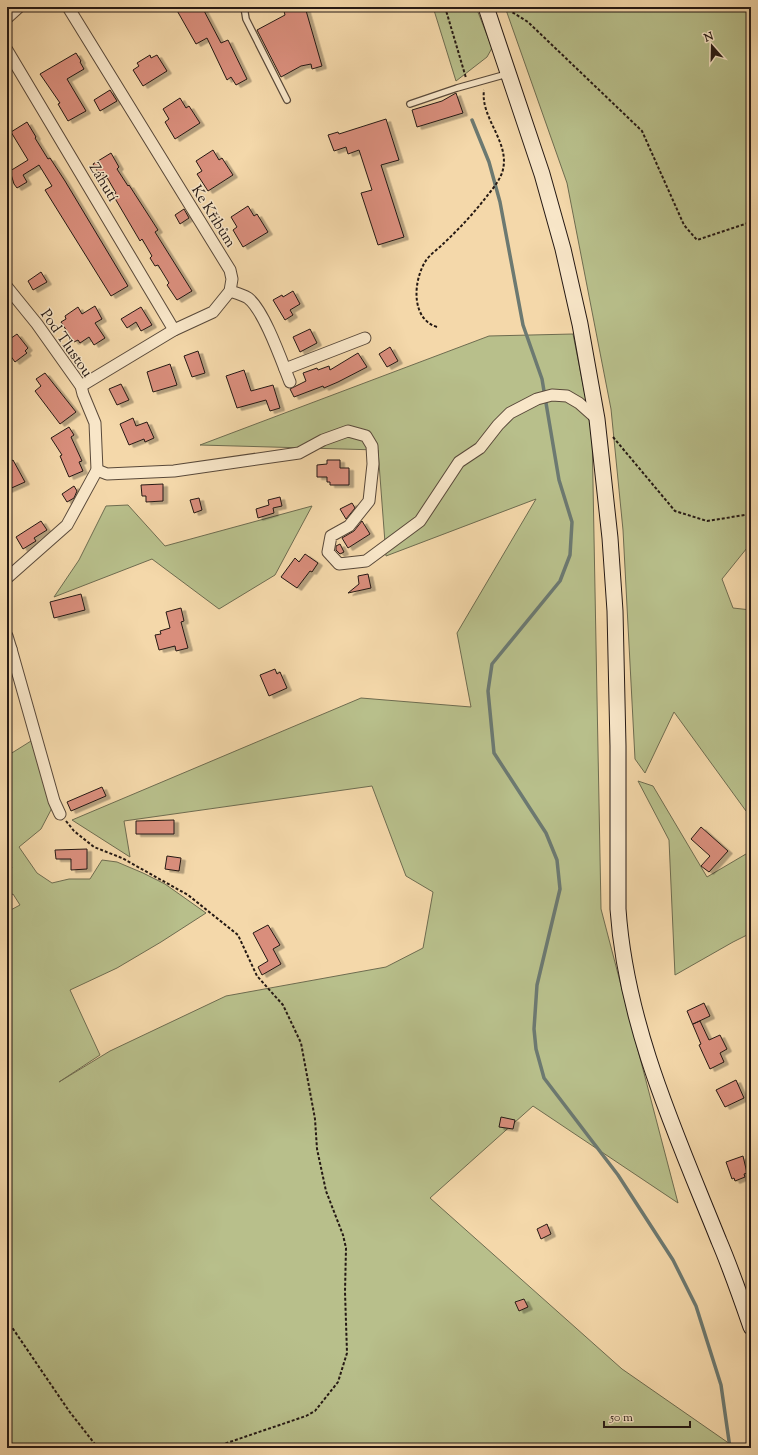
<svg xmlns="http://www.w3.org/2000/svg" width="758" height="1455" font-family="'Sorts Mill Goudy',serif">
  <defs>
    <filter id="shadow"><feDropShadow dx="4.5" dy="2.5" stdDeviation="0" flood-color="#0004"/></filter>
  </defs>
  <rect width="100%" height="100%" fill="#f4d8aa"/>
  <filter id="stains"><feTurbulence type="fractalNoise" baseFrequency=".005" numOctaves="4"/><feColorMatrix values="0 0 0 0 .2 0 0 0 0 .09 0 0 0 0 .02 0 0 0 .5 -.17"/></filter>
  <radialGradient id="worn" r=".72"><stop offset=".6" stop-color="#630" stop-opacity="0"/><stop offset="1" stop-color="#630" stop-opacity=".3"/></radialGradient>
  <g fill="#b8bf8b" stroke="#6e6c50">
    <path d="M433,7H476L492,48L487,57L456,81Z"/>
    <path d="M505,7H751V543L722,579L733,608L751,610V808L746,811L674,712L645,773L635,759L623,530L611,409L567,183Z"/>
    <path d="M573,334L592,430L601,909L678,1203L533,1106L430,1198L622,1369L730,1444V1448H7V912L20,905L13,894L7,897V872L12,868L7,859V756L31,741L53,806L41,829L19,847L37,873L52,883L69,879H90L102,860L117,862L143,873L165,884L206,913L161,942L117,968L70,990L100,1055L59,1082L110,1051L226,996L386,967L423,948L433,892L406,876L372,786L124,821L130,857L72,820L361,698L471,707L457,633L536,499L386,556L378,450L200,445L489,336Z"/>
    <path d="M128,505L165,546L312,506L275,575L219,609L152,559L54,597L79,560L106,506Z"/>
    <path d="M638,781L653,786L707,877L751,851V933L733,942L675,975L669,840Z"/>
  </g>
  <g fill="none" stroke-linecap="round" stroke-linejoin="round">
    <g stroke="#6c7971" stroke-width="3.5">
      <path d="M472,120L489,162L500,202L523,325L542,379L544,391"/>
      <path d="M546,403L559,480L572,522L570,555L560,581L492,664L488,691L494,753L546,833L557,860L560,889L537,985L534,1029L536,1049L544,1078L618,1175L673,1260L696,1306L721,1385L730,1448"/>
    </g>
  </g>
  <g fill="#d98e7c" stroke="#251914" filter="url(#shadow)">
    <path d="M175,7H202L221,43L228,40L247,79L236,85L231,77L227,80L207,38L196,44Z"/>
    <path d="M283,7H305L322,66L312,69L311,64L301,66L281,77L257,30L285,15Z"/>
    <path d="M76,53L81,61L80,62L84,69L67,79L86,111L68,121L58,104L60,103L40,74Z"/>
    <path d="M150,55L151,58L157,55L167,71L143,86L133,70L139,66L137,63Z"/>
    <path d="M110,90L117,101L100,111L94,100Z"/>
    <path d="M456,93L463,113L417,127L412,110L442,101Z"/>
    <path d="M180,98L186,108L189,106L200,123L175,139L165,122L169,119L163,109Z"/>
    <path d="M386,119L399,160L381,165L404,237L378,245L361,193L372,190L359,150L348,154L346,147L334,151L328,135L338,132L339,134Z"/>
    <path d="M27,122L36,137L35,138L48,159L50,158L65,181L128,286L111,296L45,190L52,186L39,165L23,175L27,182L17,188L14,184L10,171L28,160L11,132Z"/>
    <path d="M213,150L219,160L222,158L233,175L208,191L197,174L202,171L196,161Z"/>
    <path d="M111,153L119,167L117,169L128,186L129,185L158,230L155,232L192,291L177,300L167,285L169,283L158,265L155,266L150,258L152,256L142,239L140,241L113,195L116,193L105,174L101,177L93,164Z"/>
    <path d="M248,206L254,216L257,214L268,232L243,247L233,230L237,227L231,217Z"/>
    <path d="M184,209L189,218L180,224L175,215Z"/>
    <path d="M41,272L47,282L33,290L28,281Z"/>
    <path d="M293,291L300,304L290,310L293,315L285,320L273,300L282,295L283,297Z"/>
    <path d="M95,306L102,319L95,323L105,338L94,345L89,337L80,343L78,340L74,342L61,322L66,319L65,316L78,307L82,314Z"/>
    <path d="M141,307L152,325L141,331L136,322L127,328L121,319Z"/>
    <path d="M310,329L317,343L300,352L293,337Z"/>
    <path d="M17,334L28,348L25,351L27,353L15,362L7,351V341Z"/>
    <path d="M390,347L398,361L387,367L379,354Z"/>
    <path d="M198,351L205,373L192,377L184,356Z"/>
    <path d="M358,353L367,367L338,382L324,388L323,386L294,397L290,389L306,381L303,373L317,368L318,370L329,366L330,370Z"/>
    <path d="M170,364L177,385L153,392L147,372Z"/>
    <path d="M244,370L251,391L273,385L280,408L270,411L266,400L237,408L226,376Z"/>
    <path d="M45,373L76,412L60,424L35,391L41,386L36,379Z"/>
    <path d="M121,384L129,400L117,405L109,389Z"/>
    <path d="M133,418L136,426L147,422L154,438L145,442L144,439L129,445L120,424Z"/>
    <path d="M69,427L74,435L71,437L82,461L79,462L83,471L69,477L60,456L62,455L51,438Z"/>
    <path d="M13,460L25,482L7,490V463Z"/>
    <path d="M327,460H340V468H349V485H330V482H327V477H317V465L327,464Z"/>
    <path d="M163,484V501L146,502V496H142L141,485Z"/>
    <path d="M74,486L77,491L74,498L67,502L62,494Z"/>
    <path d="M280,497L282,506L273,508L274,513L258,518L256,509L269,505L268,500Z"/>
    <path d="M199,498L202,510L194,513L190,500Z"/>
    <path d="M352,503L355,508L346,519L340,509Z"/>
    <path d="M41,521L47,530L34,538L36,541L23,549L16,537Z"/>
    <path d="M362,521L370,534L348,548L342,538L354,531Z"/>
    <path d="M340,544L344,552L340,554L336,550V546Z"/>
    <path d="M305,554L318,563L312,572L310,571L297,588L281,577L295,558L299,562Z"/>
    <path d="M368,574L371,588L348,593L359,584L358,576Z"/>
    <path d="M81,594L85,610L54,618L50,602Z"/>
    <path d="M181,608L184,621L181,622L188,648L176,651L175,646L159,650L155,635L161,634L160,631L170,628L166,612Z"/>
    <path d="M275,669L277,674L280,672L287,688L269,696L260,675Z"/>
    <path d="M102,787L106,796L71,811L67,802Z"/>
    <path d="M174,820V834H136V821Z"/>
    <path d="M701,827L728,851L709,872L701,866L710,856L691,839Z"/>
    <path d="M87,849V869L71,870V859H56L55,850Z"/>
    <path d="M167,856L181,858L179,871L165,869Z"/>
    <path d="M268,925L280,945L273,949L281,964L262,975L258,967L268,961L253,933Z"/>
    <path d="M704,1003L710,1016L693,1024L700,1021L709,1040L720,1035L727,1049L720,1053L724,1062L710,1069L699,1045L701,1044L687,1011Z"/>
    <path d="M736,1080L744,1098L725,1107L716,1090Z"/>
    <path d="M501,1117L515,1120L513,1129L499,1127Z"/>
    <path d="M743,1156L747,1173L744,1174L745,1177L735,1181L734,1178L732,1179L726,1162Z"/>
    <path d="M547,1224L551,1234L541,1239L537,1229Z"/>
    <path d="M524,1299L528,1307L519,1311L515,1302Z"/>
  </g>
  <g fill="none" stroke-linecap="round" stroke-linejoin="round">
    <defs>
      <g id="lane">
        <path d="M244,7L246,19L287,100"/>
        <path d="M410,104L457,88L507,74"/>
      </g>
      <g id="street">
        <path d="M68,7L230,270L232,279L230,291L213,312L174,330L81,386"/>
        <path d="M7,18L19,7"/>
        <path d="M7,50L174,330"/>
        <path d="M7,287L37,324L81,386L83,394L95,423L97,470L67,525L7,578"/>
        <path d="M230,291C236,293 243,295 248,298C264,310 282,362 290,382"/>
        <path d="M285,369L365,338"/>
        <path d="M97,470L107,474L174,471L299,453L323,440L348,431L366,436L372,446L373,464L369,501L349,526L331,536L328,552L339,564L366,561L420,521L459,462L480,448L498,425L510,413L537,399L552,395L567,396L579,403L597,419"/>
        <path d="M7,636L11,649L7,651"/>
        <path d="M11,649L54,801L60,814"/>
      </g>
      <path id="secondary" d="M486,7L542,174L563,249L580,324L597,419L610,538L615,611L618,746V909C626,1026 676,1134 719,1241C731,1269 741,1298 751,1327"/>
    </defs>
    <use href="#lane" stroke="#59493a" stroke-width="8"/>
    <use href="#street" stroke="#59493a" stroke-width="13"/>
    <use href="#secondary" stroke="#251914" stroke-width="17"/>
    <g stroke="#251914" stroke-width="2" stroke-dasharray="3 2" stroke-linecap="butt">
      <path d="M445,7L466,78"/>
      <path d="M504,7L528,22L642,131L684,225L697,240L751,222"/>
      <path d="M437,327C411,319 413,282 425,262C429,255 438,249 444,243C460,228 474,213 487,196C492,190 499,181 502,173C512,143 480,119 484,90"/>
      <path d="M613,437L675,511L707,521L751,514"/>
      <path d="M66,821L74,831L94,847L122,858L188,895L238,935L257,976L283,1005L301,1043L315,1119L317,1149L326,1191L343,1235L346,1248L345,1292L347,1353L338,1382L315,1411L306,1416L212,1448"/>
      <path d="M7,1320L69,1411L98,1448"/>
    </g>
    <use href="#lane" stroke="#f8e6c8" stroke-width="5.5"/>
    <use href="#street" stroke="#f8e6c8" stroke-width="11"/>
    <use href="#secondary" stroke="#f8e6c8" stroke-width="15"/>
  </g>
  <g text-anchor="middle" stroke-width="3" stroke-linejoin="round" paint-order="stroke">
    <g font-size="15" fill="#251914" stroke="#f8e6c8">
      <text transform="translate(104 182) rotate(59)" y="5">Záhutí</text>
      <text transform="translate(214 216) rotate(58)" y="5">Ke Křibům</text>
      <text transform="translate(67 343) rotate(55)" y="5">Pod Tlustou</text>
    </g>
  </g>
  <rect width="758" height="1455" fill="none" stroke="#f4d8aa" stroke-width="24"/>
  <rect x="8" y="8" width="742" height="1439" fill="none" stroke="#251914" stroke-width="2"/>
  <rect x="12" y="12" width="734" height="1431" fill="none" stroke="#251914"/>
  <g transform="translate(712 46) rotate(340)" stroke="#f8e6c8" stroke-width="3" paint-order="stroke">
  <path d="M0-3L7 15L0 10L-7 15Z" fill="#251914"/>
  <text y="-6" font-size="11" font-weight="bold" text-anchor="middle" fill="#251914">N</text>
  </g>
  <path d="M604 1421v6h86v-6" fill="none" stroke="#251914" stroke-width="2"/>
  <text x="610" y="1421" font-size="12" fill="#251914" stroke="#f8e6c8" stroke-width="3" paint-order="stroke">50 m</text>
  <rect width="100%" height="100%" filter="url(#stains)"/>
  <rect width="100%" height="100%" fill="url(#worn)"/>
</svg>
